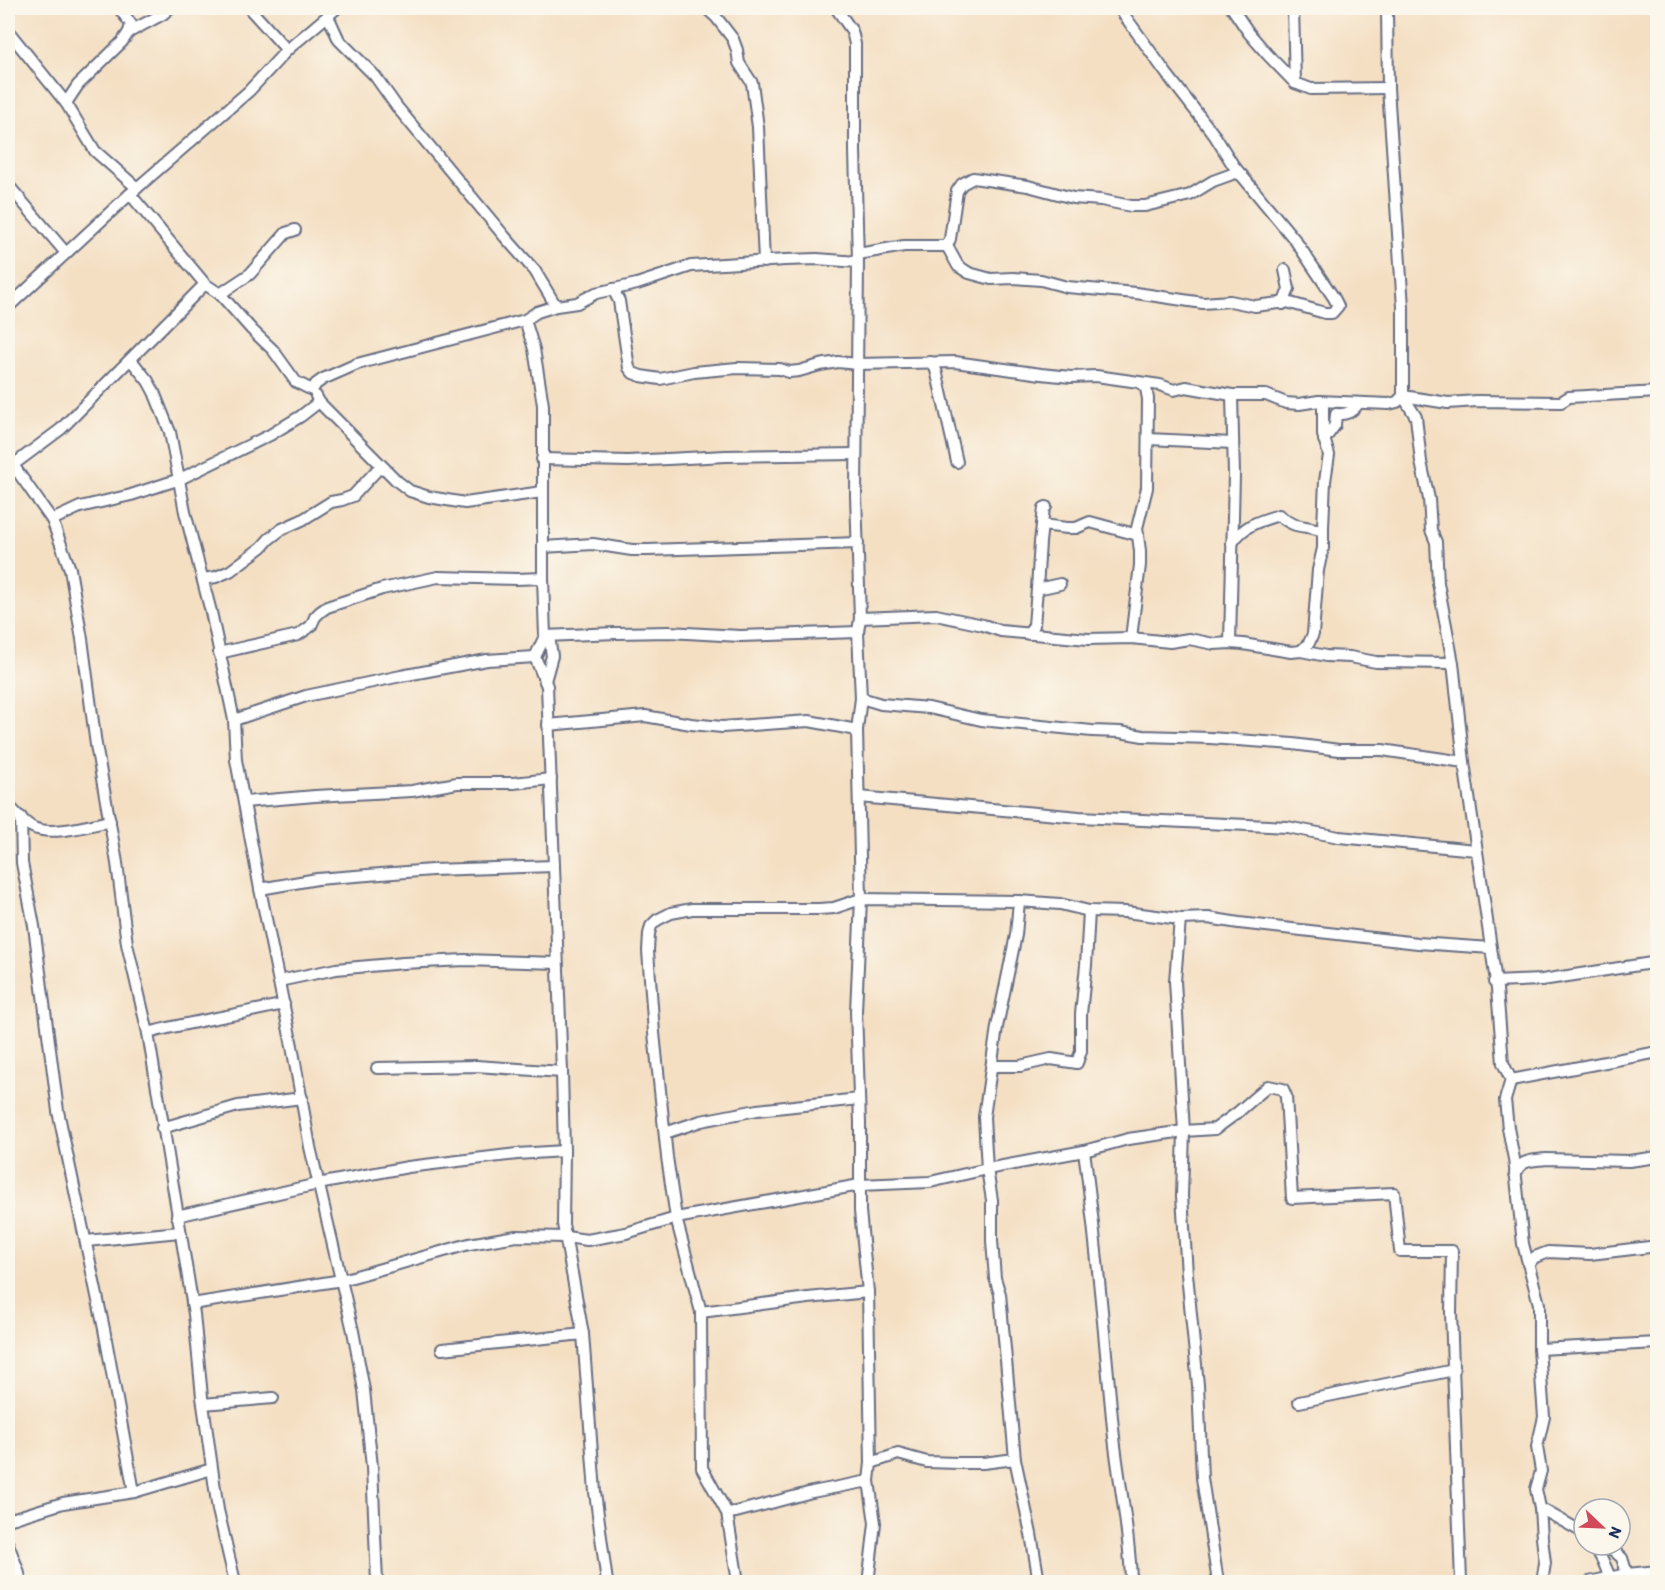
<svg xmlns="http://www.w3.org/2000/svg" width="1665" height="1590" font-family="Itim,sans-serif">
  <rect width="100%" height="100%" fill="#fbf7ec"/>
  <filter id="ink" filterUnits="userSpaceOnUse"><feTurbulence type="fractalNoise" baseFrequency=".0167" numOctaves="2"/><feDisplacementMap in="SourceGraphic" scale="12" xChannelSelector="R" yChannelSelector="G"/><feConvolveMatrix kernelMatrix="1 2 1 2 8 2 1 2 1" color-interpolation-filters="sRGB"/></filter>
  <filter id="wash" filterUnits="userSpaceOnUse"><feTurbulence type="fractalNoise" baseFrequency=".008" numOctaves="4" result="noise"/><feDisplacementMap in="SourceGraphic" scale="24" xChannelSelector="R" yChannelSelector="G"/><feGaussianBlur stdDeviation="1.35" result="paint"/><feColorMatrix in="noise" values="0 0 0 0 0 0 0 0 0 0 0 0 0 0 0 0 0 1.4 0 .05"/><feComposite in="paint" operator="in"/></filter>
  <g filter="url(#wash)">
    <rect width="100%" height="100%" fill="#f4dfc3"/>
  </g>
  <g filter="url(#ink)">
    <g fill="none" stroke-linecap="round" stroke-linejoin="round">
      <defs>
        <g id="minor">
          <path d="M249,8L287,50"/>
          <path d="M706,8L716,17L733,39L737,50L739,63L752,83L758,127L764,262"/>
          <path d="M836,8L852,31L855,44V151L858,259"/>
          <path d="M1232,8L1249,33L1267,54L1295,83"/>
          <path d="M1293,8L1295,83L1311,89L1388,88"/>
          <path d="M1387,8L1388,88L1403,307V396L1416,417L1421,462L1429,499L1431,530L1436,542L1438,583L1453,663L1464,762L1497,989L1503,1063L1511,1080L1505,1100L1508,1128L1514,1159L1523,1244L1539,1304V1349L1544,1417L1537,1447L1541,1471L1536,1489L1540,1508L1542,1538L1545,1563L1542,1582"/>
          <path d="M328,16L339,40L375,76L397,107L505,237L535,271L556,306"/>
          <path d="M8,31L66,103L95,151L137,188"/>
          <path d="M129,32L163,14L170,8"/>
          <path d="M66,103L78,85L122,42L129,32L131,24L119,8"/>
          <path d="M8,185L66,253"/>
          <path d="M130,194L205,284L220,294L252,330L273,350L296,382L312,390L316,384L323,379L357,364L525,320L537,312L556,306L577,303L596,293L637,284L691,266L785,260L817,259L858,262L856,495L860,618L858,632L861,698L857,730L861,899L856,1011L860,1123V1211L868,1292L871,1463L869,1481L875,1523L869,1575L870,1582"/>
          <path d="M947,246L950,239L957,191L962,184L973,178L1028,186L1073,198L1101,200L1131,206H1145L1190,195L1213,181L1235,173L1242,175"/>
          <path d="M858,254L904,246H947L958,266L969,273L991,279L1013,278L1041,280L1067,287L1136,293L1203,303L1230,301L1255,306L1287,302L1325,313H1332L1338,306L1334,298L1295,240L1233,165L1215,136L1166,73L1119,8"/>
          <path d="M613,289L619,301L629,368L633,373L641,376L660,379L694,372L737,368L780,369L789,372L799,371L820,365L838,362L857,364L955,362L1041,374L1071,377L1096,376L1160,385L1174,390L1186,387L1232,395H1266L1286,403L1299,404L1319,401L1389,404L1397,402L1403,396L1448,403L1477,401L1561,402L1569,397L1658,392"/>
          <path d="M220,294L250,274L286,233L295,230"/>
          <path d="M1283,304L1289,289L1285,270"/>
          <path d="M8,307L130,194L249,91L287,50L337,8"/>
          <path d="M525,320L534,349L543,405V578L545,636L535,657L547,686L562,1072L564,1151L563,1224L583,1334L595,1492L607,1582"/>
          <path d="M131,360L148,381L154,392L170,432L185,512L211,612L234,720L236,760L260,889L292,1046L310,1147L353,1331L364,1390L372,1467L377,1582"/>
          <path d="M930,362L935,367L937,374L957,462"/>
          <path d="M316,396L319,402L397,481L410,491L429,497L465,503L542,492"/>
          <path d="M1148,439L1233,443"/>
          <path d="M1324,440L1335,425L1336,414C1347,415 1352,412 1359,403"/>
          <path d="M8,458L52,520L70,569L82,639L96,745L117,863L127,944L148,1033L194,1314L202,1397L218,1510L235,1582"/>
          <path d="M542,459L628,461L726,456L856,454"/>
          <path d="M9,468L61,429L205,284"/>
          <path d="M52,520L80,507L131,495L180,479L270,435L301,416L319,402"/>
          <path d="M1042,525L1067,528H1076L1090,522L1138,535"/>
          <path d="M1232,543C1244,525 1259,521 1279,515C1296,530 1304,524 1323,531"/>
          <path d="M543,547L593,544L632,550H648L858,543"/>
          <path d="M203,579L216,577L230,571L262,547L269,539L282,529L302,520L331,502L342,500L353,496L377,470L384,468"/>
          <path d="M1037,589L1040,542L1044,508L1046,507"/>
          <path d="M860,618L936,615L983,625L1001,631L1088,639L1131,638L1170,642L1189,639L1214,644L1230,643L1243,644L1291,652L1301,651L1326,656L1350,657L1376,662L1453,663"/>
          <path d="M1029,634L1034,625L1037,589L1060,584"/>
          <path d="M545,636L616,633L669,632L740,636L858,632"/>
          <path d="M1131,638L1140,565V551L1137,528L1147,488L1148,399L1146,388L1141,383"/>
          <path d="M1230,643L1234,475L1232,395"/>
          <path d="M1301,651L1309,643L1313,634L1318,570L1323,548V527L1325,481L1329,455L1323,435V404L1319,401"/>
          <path d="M219,653L298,635L311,626L315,617L320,612L327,607L382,589L438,577L516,579L543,578"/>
          <path d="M545,681L552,656L549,636"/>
          <path d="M861,698L881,704L929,708L981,720L1092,731L1120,732L1143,736L1210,738L1293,744L1339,750H1382L1464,762"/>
          <path d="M234,720L306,696L401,676L487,660L535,657"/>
          <path d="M548,725L645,716L691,724L722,727L809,721L857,730"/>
          <path d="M859,797L1079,817L1287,827L1339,837L1476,850"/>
          <path d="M244,802L315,796L412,791L457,783H513L551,779"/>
          <path d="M8,805C15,812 23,822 32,827C50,837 90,825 110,821"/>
          <path d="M21,817L22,863L34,926L58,1111L104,1329L134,1492"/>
          <path d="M260,889L317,879L432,870L554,866"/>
          <path d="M1019,901L1016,935L997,1027L984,1117L987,1169L992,1200V1241L995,1278L1000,1294L1015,1459L1031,1534L1039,1582"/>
          <path d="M1180,919L1175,981L1184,1131L1182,1196L1187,1274L1198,1385L1202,1478L1218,1582"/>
          <path d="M279,981L336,969L403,963L465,960L557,963"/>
          <path d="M1494,982L1542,980L1658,962"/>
          <path d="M148,1033C193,1021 238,1015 284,1004"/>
          <path d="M992,1066H1020L1051,1059L1077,1063L1081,1051V1014L1086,965L1089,911"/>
          <path d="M377,1068L476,1066L562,1072"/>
          <path d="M1511,1080L1658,1052"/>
          <path d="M162,1128L238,1106L302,1098"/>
          <path d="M665,1133L701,1121L757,1110L859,1099"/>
          <path d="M1084,1151C1097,1243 1104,1336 1113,1428C1118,1480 1130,1531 1131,1582"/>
          <path d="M1515,1174C1521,1159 1532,1161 1546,1159L1629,1161L1658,1157"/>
          <path d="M177,1216L318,1184L408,1167L517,1154L564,1151"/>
          <path d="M86,1241L180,1232"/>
          <path d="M1528,1264L1535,1257L1548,1252L1590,1254L1658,1246"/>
          <path d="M192,1304L342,1280L469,1244L516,1236L566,1237L587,1240L626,1233L676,1218L860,1185L930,1182L987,1169L1084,1151L1128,1139L1184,1131L1215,1129L1237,1113L1268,1086L1283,1089L1286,1096L1292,1198L1394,1193L1400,1251H1452L1451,1313L1461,1582"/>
          <path d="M701,1312L808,1298L868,1292"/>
          <path d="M442,1349L583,1334"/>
          <path d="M1539,1349L1658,1343"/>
          <path d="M1299,1402L1454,1370"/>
          <path d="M203,1404L273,1398"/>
          <path d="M871,1463L898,1454L927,1462L958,1463H983L1015,1459"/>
          <path d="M1540,1508L1584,1533"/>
          <path d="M727,1513L736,1512L812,1492L869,1481"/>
          <path d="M8,1520L63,1503L134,1492L212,1469"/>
          <path d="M8,1544L18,1570L21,1582"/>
          <path d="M1594,1545L1603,1561L1612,1582"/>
          <path d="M1607,1545L1622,1558L1627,1574"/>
          <path d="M738,1582L727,1513L702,1468L701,1312L676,1218L667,1157L654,1033L648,951L649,934L651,926L657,920L671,913L692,909H819L834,908L861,899L1019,901L1060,904L1089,911L1125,912L1180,919L1208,918L1239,923L1418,943L1491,948"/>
          <path d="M1589,1582L1627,1574L1658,1571"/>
        </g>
      </defs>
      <use href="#minor" stroke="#676d81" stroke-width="14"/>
      <use href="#minor" stroke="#fff" stroke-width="10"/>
    </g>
  </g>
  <rect width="1665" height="1590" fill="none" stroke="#fbf7ec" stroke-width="30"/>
  <g transform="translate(1602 1527) rotate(113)"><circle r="28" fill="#fbf7ec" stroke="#a1a7b3" stroke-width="1.5"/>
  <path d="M0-4.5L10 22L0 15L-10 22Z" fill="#d1495b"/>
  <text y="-9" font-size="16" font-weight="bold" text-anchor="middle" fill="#1b2f5e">N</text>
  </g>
</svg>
